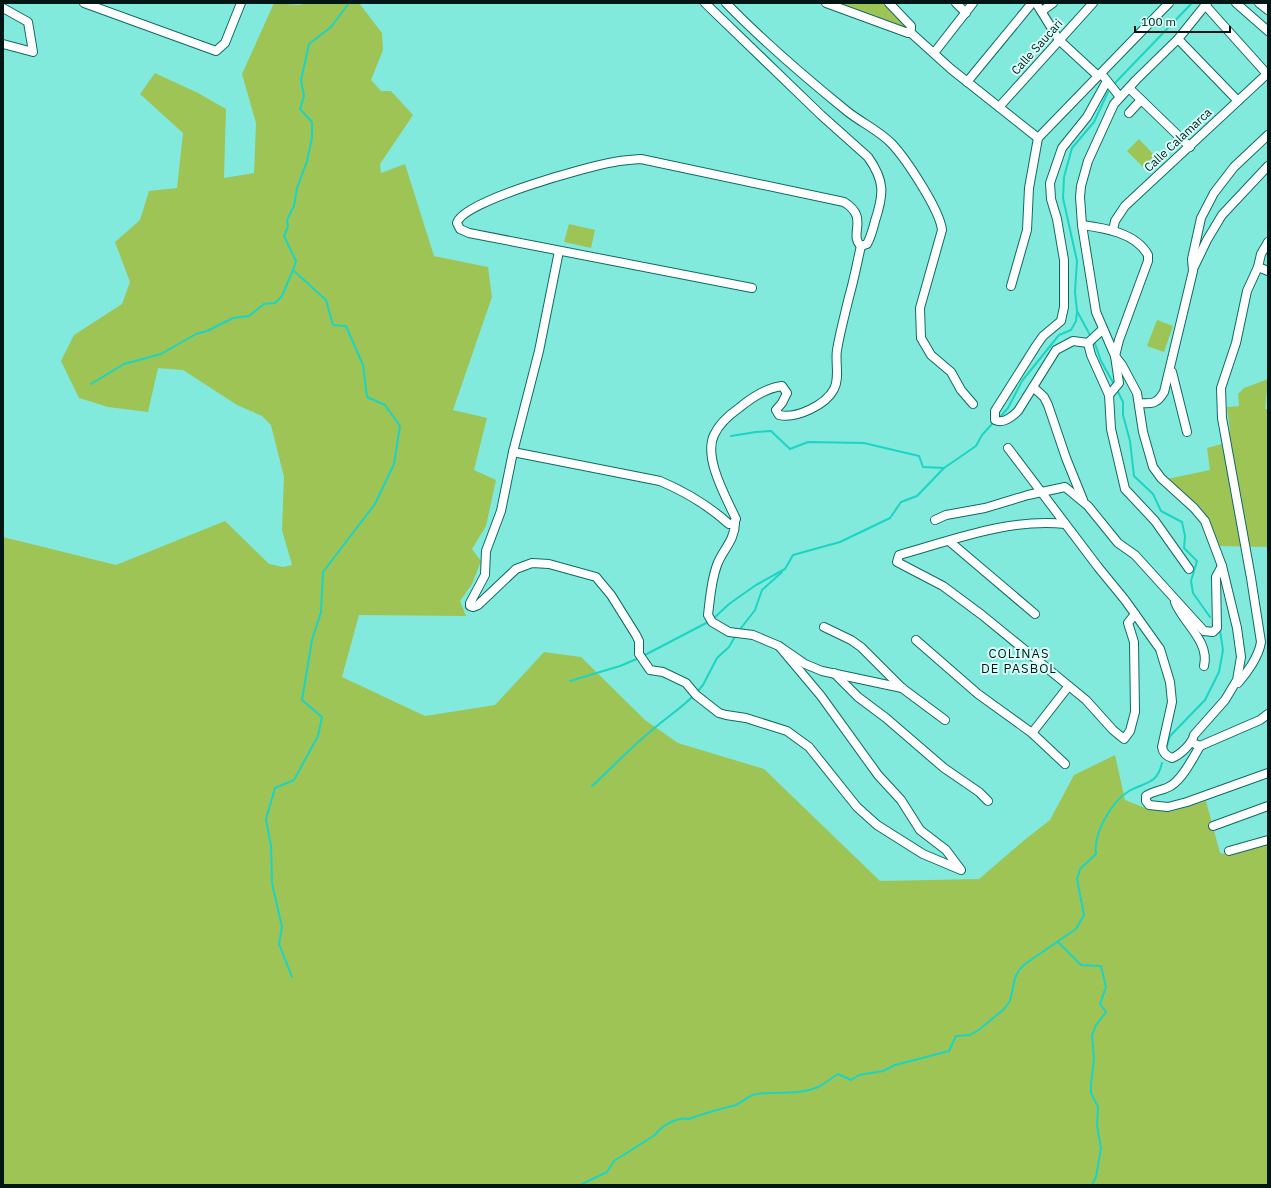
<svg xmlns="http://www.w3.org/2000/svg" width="1271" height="1188" font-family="'IBM Plex Sans',sans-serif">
  <rect width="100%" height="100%" fill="#81eadd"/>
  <g fill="#9ec456">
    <path d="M274,3L300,5L303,3H359L382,33L383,50L371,80L381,91H391L413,115L380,164L381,173L405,164L434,256L488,267L492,297L453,410L487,418L474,470L496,480L486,526L472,549L481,561L472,584L460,601L466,616L359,615L342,677L425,716L495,705L544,652L581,657L645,720L678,743L764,769L880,881L979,879L1022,842L1050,820L1074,775L1115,755L1125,800L1150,810L1170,812L1206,801L1220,853L1229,855L1268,845V1185H3V537L116,565L225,521L269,564L283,567L292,565L282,530L284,477L271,425L262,416L237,405L183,370L158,368L148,412L108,407L79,398L61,361L74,335L122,304L130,282L115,242L140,220L149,191L177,188L183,133L140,94L155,73L198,93L226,109L224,178L254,173L256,123L242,74Z"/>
    <path d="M836,3H885L908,28L903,30L867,13L863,14Z"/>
    <path d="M1139,139L1156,157L1145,169L1127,151Z"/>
    <path d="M569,224L595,230L591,248L564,242Z"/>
    <path d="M1157,320L1173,326L1164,352L1147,346Z"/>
    <path d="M1268,379L1265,409H1268V547L1220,546L1210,522L1198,505L1167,479L1210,470L1207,448L1222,444L1221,433L1230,431L1227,407L1239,406L1238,394L1244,388Z"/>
  </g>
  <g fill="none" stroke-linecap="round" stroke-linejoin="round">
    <g stroke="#1cd4c4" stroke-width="2">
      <path d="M1115,83L1192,3"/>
      <path d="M1091,337L1077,311L1075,292L1077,261L1063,198L1064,177L1072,148L1094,122L1108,92"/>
      <path d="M1094,341L1101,361L1115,386"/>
      <path d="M91,384L124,364L161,354L196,334L207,331L233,318L249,316L264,304L275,303L282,296L293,270"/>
      <path d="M1117,390L1123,402V415L1130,441L1134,476L1153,494L1161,511L1182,522L1185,536L1184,548L1197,561L1191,581L1193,593L1210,617"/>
      <path d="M1000,417L1008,408L1022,381L1059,335L1071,330L1076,321L1077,312"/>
      <path d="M731,436L756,432L771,431L790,449L808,442L864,443L919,456L923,467L944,468"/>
      <path d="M713,619L729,604L756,585L785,569L793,555L840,542L890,518L901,502L917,496L944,468L976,446L982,435L992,424"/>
      <path d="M738,632L755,610L762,590L782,572"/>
      <path d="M643,656L710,621"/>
      <path d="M570,681L620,666L639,658"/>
      <path d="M697,692L703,685L717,658L729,647L736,635"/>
      <path d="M1166,749L1170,736L1205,700L1219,672L1223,650L1220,631"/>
      <path d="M592,786C612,768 630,748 651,731C665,718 681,709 694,695"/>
      <path d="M1058,942L1081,965L1101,966L1106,987L1100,1004L1106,1012L1096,1025L1092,1035L1094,1059L1091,1084V1093L1098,1107L1097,1126L1101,1148L1096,1177L1092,1185"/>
      <path d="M292,977L279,944L282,927L272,883L271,846L266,819L275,788L294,780L318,736L322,717L302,700L312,640L321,612L323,572L375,504L394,464L400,426L385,405L367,397L363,365L346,326L333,325L326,300L293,270L296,261L284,236L288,227L287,220L294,206L297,188L307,161L312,138V122L300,109L304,96L301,80L309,44L331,27L349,3"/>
      <path d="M580,1185L607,1172L614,1161L655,1135C661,1126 678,1116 689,1119C704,1113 720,1109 736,1105C743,1102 748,1095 757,1094C778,1091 798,1096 818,1087C825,1084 831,1078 838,1074L851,1080L859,1075L883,1071L895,1065L949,1051L956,1036L970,1035L980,1029L1004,1009L1010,1001L1015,978L1019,970L1025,964L1076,929L1084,915L1077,879L1079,873L1080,869L1096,854C1093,834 1111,802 1129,791C1145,782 1157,785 1162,763"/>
    </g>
    <defs>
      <g id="minor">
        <path d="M84,3L216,51L225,43L241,3"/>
        <path d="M705,3L821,115L868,157C885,181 884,194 875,221C873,229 871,237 867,244L861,246C848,234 870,218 844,202L641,159C632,160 623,160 614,162C589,166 462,201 457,223L460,229L469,233L752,288"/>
        <path d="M726,3C764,42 806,78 848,112C862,123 880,131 892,144C906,159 940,210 942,230L920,308L921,338L931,355L951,372L961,390L973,404"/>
        <path d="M826,3L908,33L911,29V26L889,3"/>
        <path d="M956,3L966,13"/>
        <path d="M1036,3L1059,40L1098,76"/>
        <path d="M1236,3L1268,31"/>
        <path d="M1259,3L1268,10"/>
        <path d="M1205,5L1267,74"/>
        <path d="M3,8L28,22L33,52L3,44"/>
        <path d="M1042,11L1053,3"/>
        <path d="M910,32L951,69L1038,138"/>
        <path d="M1178,39L1238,101"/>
        <path d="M934,53L973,3"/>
        <path d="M1104,77L1120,97"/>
        <path d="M967,82L1032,3"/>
        <path d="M1129,88L1190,147"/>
        <path d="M999,107L1093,3"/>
        <path d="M1129,113L1141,100"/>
        <path d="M1082,225C1105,228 1136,233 1148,255V261L1119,340L1115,356L1119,383L1109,395"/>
        <path d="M1113,230L1115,221L1125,206L1268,73"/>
        <path d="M559,251L539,351L513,452L501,511L486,551L485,575L470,603V606L473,607L478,605L516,569L532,563L549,564L596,577L611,595L636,635L639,641V654L650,670L663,672L686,683L696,695L719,713L726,715L746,718L787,731L809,747L857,807L877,825L923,854L961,870L946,850L920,830L901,800L878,775L821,696L779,646"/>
        <path d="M1258,267L1268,271"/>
        <path d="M1193,269L1207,240L1222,215L1268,166"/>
        <path d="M1011,286L1027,230L1029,188L1038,138L1169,3"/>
        <path d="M1103,329L1088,343L1073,341L1056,350L1018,411C1012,417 1003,424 995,420V411L1036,346L1043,336L1061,321L1064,307V260L1057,219L1051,199L1050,183L1062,148L1087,117L1107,81"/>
        <path d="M1088,343L1091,355L1109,395L1111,429L1125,489L1155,521L1189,569"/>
        <path d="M1172,372L1187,432"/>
        <path d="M1033,387L1044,397L1048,405L1066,458L1083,500"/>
        <path d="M1139,403C1152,404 1157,404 1164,392L1193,271L1192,259L1201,218L1214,193L1234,167L1268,135"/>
        <path d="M1008,448L1098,567L1125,600L1160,649L1170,682L1172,702L1162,747C1163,753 1166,756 1172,758C1180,755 1192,744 1194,735L1225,700L1237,680L1241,657L1237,628L1222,566L1205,521L1194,508L1161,478L1153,467L1143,432L1137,393L1122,365L1115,356L1096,312L1082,225L1080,197L1081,186L1088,161L1114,104L1136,80L1178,39L1207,3"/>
        <path d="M513,452L660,481C686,492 709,506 729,524H733L736,519C727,499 703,458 714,435C719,424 729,415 739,408C751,398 766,388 782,386L787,393L782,403L776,410L779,415C796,419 826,405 834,389C840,378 835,362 837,350C840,332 845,314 849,297C854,280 857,263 861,246"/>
        <path d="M935,520L946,515L985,508L1028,495L1065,487L1088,506L1118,543L1135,555L1204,631L1213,632L1217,628L1216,577L1222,566"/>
        <path d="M735,523C735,540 722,551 717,565C711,581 710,599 708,615L712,622L729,632L753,635L779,646L805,664L822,671L902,688"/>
        <path d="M1065,524C1009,518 953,540 899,555L897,562L943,586L982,615L1086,700L1113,730L1124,739L1130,731L1135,712L1134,642L1128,623L1135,614"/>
        <path d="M949,541L1035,614"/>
        <path d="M1175,602C1183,623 1210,641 1204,666"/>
        <path d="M824,627L851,640L861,647L902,688L945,720"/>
        <path d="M916,640L978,694L1032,733L1065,764"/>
        <path d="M834,673L858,697L886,718L944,768L979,792L988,801"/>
        <path d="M1238,683C1247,673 1259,656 1261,642L1251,578L1222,418L1221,388L1236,343L1247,291L1258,267L1261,254L1268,242"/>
        <path d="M1032,733L1068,687"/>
        <path d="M1195,744L1200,746L1260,720L1268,714"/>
        <path d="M1200,746C1193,758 1183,778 1172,785C1164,791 1154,790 1146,796V801L1149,805L1168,807L1187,802L1268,773"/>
        <path d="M1213,826L1268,806"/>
        <path d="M1229,851L1268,840"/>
      </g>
    </defs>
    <use href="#minor" stroke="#0e6b63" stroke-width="10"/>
    <use href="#minor" stroke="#fff" stroke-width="8"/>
  </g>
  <g text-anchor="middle" stroke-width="4" stroke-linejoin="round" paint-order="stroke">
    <g font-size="12" fill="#021715" stroke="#d8fff9">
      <text transform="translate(1037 47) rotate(-48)" y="4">Calle Saucari</text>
      <text transform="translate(1178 140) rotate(-43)" y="4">Calle Calamarca</text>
    </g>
    <g font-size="13" letter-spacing="1" fill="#021715" stroke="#d8fff9">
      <text x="1019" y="658">COLINAS<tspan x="1019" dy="15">DE PASBOL</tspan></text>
    </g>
  </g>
  <rect width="1271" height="1188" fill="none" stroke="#021715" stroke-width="8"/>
  <path d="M1135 26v6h95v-6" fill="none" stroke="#021715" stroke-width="2"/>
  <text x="1141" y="26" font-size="12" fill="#021715" stroke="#d8fff9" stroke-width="3" paint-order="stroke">100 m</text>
</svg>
